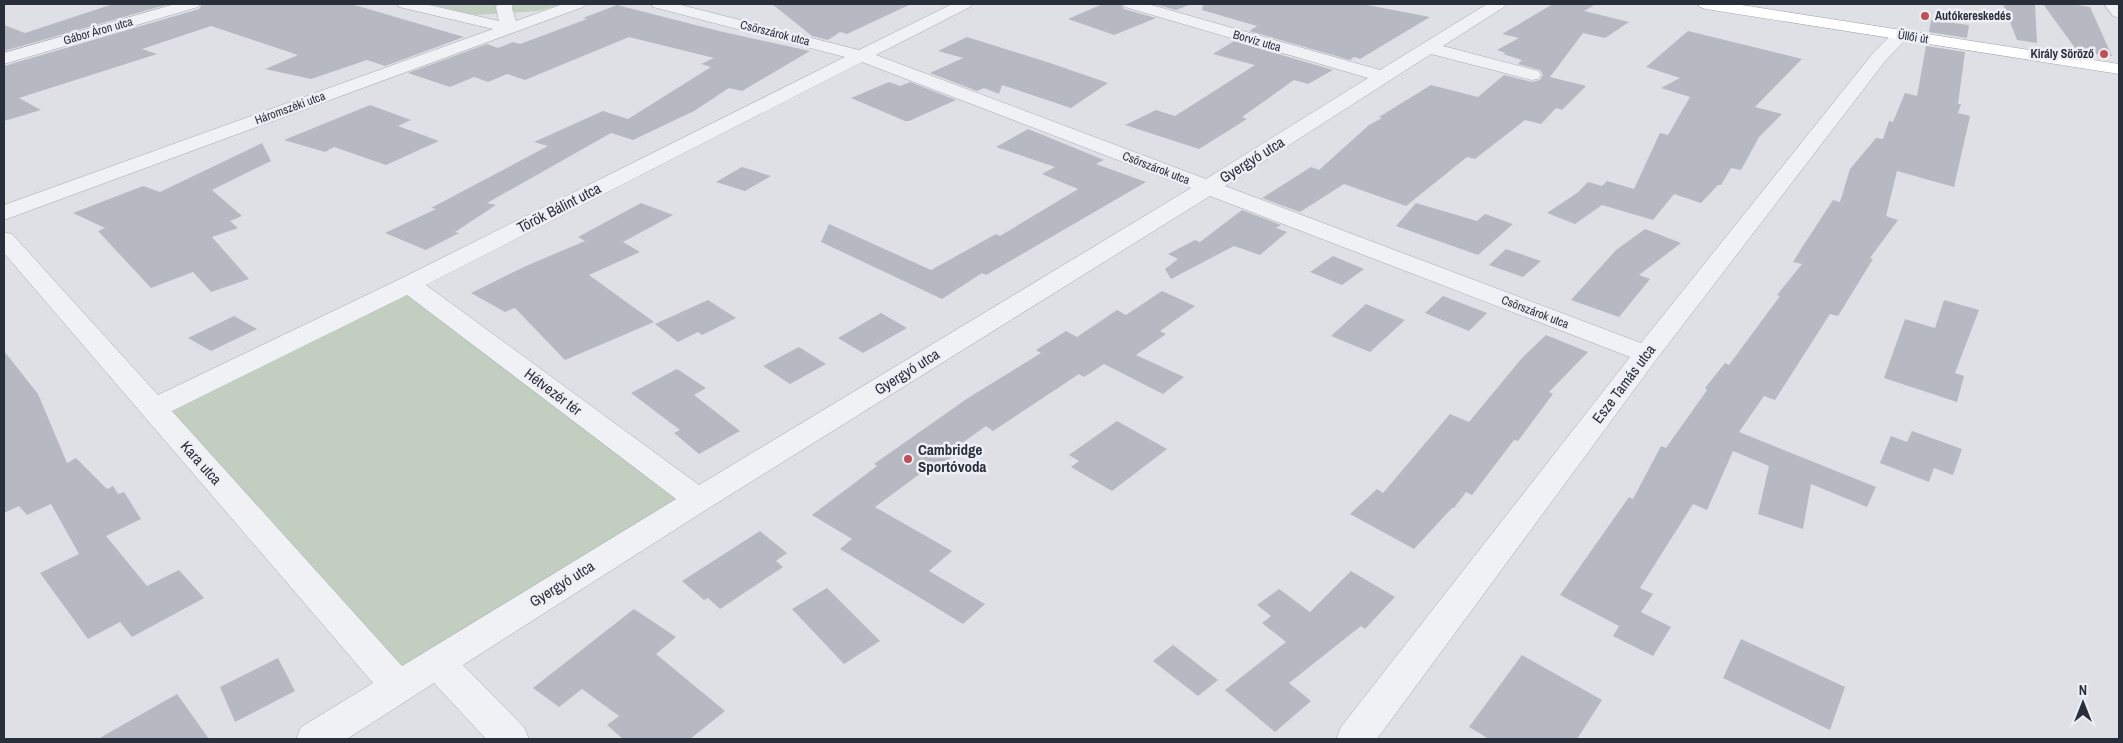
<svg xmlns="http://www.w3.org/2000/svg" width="2123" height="743" font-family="'Archivo Narrow',sans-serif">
  <rect width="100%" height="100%" fill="#dee0e6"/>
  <g fill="#c2cfc0">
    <path d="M430,4H563L538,11L475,15Z"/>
    <path d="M409,284L698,500L398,686L153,409Z"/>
  </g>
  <g fill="#b6b9c2">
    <path d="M113,4H169L4,51V25L25,33Z"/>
    <path d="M202,4H351L464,37L385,66L367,60L311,79L265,69L298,55L211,26L142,49L157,54L19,98L41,110L4,121V66L199,9Z"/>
    <path d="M772,4H911L847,34L840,32L828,40L812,36Z"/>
    <path d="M1103,4H1121L1124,9L1156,18L1114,35L1068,19Z"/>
    <path d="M1154,4H1189V5L1176,10Z"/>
    <path d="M1203,4H1362L1430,17L1360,59L1354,57L1350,60L1249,31L1257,26L1202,10Z"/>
    <path d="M1553,4H1596L1584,11L1629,22L1605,38L1583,33L1550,77L1586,86L1562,110L1556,108L1541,124L1525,120L1475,159L1467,157L1406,206L1344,184L1300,212L1262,198L1311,167L1319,170L1369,125L1382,118L1379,117L1431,85L1478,97L1504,75L1532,82L1540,80L1543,75L1540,70L1518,64L1522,60L1503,54L1506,53L1497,50L1519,38L1502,34Z"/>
    <path d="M2003,4H2035L2037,43L2017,40Z"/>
    <path d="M2043,4H2072L2090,7L2112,56L2078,52Z"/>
    <path d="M617,5L719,31L810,51L742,91L729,88L694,111L633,140L611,133L487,203L496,205L455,232L459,233L426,250L385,233L436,209L431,208L548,146L534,142L603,111L628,119L711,67L701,64L714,58L629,37L525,80L507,74L488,82L474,77L450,87L408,73L487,44L498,48L513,42L520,44L587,19L583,18Z"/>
    <path d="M1931,20L1969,25L1967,38L1929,32Z"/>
    <path d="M1688,31L1802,59L1755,107L1782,114L1759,137L1741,170L1731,168L1721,185H1718L1701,203L1674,194L1653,220L1602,205L1575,224L1547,213L1577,193L1588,182L1602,186L1607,181L1634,189L1660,133L1668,135L1690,97L1661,88L1680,78L1646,67Z"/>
    <path d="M967,37L1050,63L1108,83L1071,108L1002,85L999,94L984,88L977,91L930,73L963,58L938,51Z"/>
    <path d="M1234,41L1333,70L1308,84L1294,80L1242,117L1247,119L1199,149L1125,125L1156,110L1175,116L1255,65L1213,54Z"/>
    <path d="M1926,46L1965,52L1958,104H1961L1958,113L1970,116L1954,187L1897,171L1886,216L1898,220L1870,258L1873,259L1838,316L1830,314L1775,400L1764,396L1739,432L1876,487L1867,507L1811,484L1803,529L1758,514L1769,466L1733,451L1707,510L1693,504L1640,588L1653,594L1641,612L1671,627L1653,656L1613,636L1619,626L1560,595L1629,497L1633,499L1661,446L1666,448L1707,390L1705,388L1725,363L1729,365L1780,296L1777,295L1802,264L1793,262L1801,249L1833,200L1840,202L1850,169L1876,138L1883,139L1889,121L1893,122L1905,93L1917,96Z"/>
    <path d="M889,82L900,86L910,82L956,100L909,121H905L851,98Z"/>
    <path d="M370,105L411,120L398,126L439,141L386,165L334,147L325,152L284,140Z"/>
    <path d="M1028,129L1104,160L1096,164L1146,182L986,275L982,273L942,299L821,242L829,224L931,270L996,234L1000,236L1078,189L1042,174L1055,167L996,147Z"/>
    <path d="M262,143L271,161L212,190L242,216L230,221L238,228L212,237L249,279L211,292L193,272L151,288L98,231L105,228L73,213L143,186L160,192Z"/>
    <path d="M742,167L771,176L745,191L716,182Z"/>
    <path d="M641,203L673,215L623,242L640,252L589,275L654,322L565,360L515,308L505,312L471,293L526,266L585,241L578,237Z"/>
    <path d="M1416,203L1477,221L1485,214L1513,224L1478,255L1396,226Z"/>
    <path d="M1242,210L1281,225L1276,228L1287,232L1260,255L1234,246L1171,279L1165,269L1178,259L1168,254L1195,240L1200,242Z"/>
    <path d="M1645,229L1681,243L1639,275L1650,279L1619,317L1571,300L1616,250Z"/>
    <path d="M1506,249L1541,261L1523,277L1489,265Z"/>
    <path d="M1333,256L1364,269L1342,285L1310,272Z"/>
    <path d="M1162,291L1195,306L1160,331L1166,334L1136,355L1184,377L1163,394L1104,364L1084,377L1079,374L993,431L986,426L955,448L954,455L947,461L936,462L875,507L952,551L929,571L985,604L963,624L840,549L852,539L812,515L877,466L874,464L968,398L1041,353L1036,350L1066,331L1077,337L1117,310L1126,315Z"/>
    <path d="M1443,296L1487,313L1469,331L1425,313Z"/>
    <path d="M708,300L736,318L702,335L698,332L678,342L655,324Z"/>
    <path d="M1944,300L1979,310L1955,373L1964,376L1957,402L1884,378L1905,319L1935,328Z"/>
    <path d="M1366,304L1405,320L1370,352L1331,336Z"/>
    <path d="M881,313L907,328L863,353L838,338Z"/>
    <path d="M234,316L257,329L211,351L188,338Z"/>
    <path d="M1546,335L1588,352L1549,392L1553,394L1518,441L1514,440L1472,495L1466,492L1454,508H1452L1414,549L1350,514L1377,489L1383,493L1450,414L1469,422L1522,358Z"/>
    <path d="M799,347L826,364L790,384L763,366Z"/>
    <path d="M4,351L38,394L67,463L76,458L107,489L113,486L118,494L124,492L141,519L106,536L147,586L179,570L204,598L132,637L120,622L88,639L40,573L79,554L51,504L27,515L19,506L4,513Z"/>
    <path d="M677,369L706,388L694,395L740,431L699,454L674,433L680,430L631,393Z"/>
    <path d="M1117,421L1167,449L1112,491L1071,467L1079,461L1069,455Z"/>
    <path d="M1912,431L1962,449L1953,475L1934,468L1929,482L1880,463L1891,436L1907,442Z"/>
    <path d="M760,531L787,553L776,561L783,567L720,609L708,598L704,600L682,581Z"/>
    <path d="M1351,571L1395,597L1365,629L1361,626L1289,683L1311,701L1275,732L1225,690L1286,642L1262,623L1271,616L1257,605L1279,589L1310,612Z"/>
    <path d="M827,588L880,641L844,664L792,609Z"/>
    <path d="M634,609L676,637L656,654L725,711L690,739H623L607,725L619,716L582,689L559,707L533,688Z"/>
    <path d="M1741,639L1845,687L1830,730L1723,678Z"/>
    <path d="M1173,645L1218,680L1198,696L1153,661Z"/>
    <path d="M1522,655L1602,700L1577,739H1489L1469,727Z"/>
    <path d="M278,658L295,691L235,722L220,687Z"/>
    <path d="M177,694L209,739H98Z"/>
  </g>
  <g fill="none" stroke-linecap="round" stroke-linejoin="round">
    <defs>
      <g id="minor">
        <path d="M175,4H200L198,7L4,64V53Z"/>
        <path d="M397,4H425L499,21L496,8L497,4H513L512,8L516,21L563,4H585L583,7L4,220V205L493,29L399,7Z"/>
        <path d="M651,4H677L859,50L952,4H972L970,7L876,55L1206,179L1368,78L1125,7L1123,4H1148L1380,70L1487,4H1506L1504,7L1443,46L1538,71L1541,75L1538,79L1532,80L1431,54L1225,186L1641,343L1874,52L1895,31H1907L1910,35L1886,60L1656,360L1377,739H1336L1341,727L1630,357L1210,196L709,508L463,665L524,727L529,739H486L434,683L347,739H296L301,727L373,683L4,253V232L12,234L158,395L400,279L845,57L653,7ZM862,62L1191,188L699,485L426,285ZM407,295L676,499L402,666L172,411Z"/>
        <path d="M2104,4H2119V18L2113,16Z"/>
      </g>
      <path id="major" d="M1698,4H1735L2119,64V74L1706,9L1700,7Z"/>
    </defs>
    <use href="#minor" stroke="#a4a7af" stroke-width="1"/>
    <use href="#major" stroke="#9fa4b0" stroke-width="1"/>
    <use href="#minor" fill="#f0f1f4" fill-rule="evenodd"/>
    <use href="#major" fill="#fff" fill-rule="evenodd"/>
  </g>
  <g fill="#be5058" stroke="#edeff4" stroke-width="2">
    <circle cx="1925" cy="16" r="5"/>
    <circle cx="2104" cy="54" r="5"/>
    <circle cx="908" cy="459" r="5"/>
  </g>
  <g text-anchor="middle" stroke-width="5" stroke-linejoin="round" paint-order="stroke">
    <g font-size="12" font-weight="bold" fill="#292e3b" stroke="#edeff4" text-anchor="start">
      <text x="1935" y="20">Autókereskedés</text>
      <text x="2094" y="58" text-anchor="end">Király Söröző</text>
    </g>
    <g font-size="12" fill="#292e3b" stroke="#edeff4">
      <text transform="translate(98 31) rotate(-16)" y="4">Gábor Áron utca</text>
      <text transform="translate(775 33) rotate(14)" y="4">Csörszárok utca</text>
      <text transform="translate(1913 37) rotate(9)" y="4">Üllői út</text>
      <text transform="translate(1257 41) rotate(16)" y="4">Borvíz utca</text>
      <text transform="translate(290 108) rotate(-20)" y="4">Háromszéki utca</text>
      <text transform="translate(1156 168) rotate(21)" y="4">Csörszárok utca</text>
      <text transform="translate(1535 312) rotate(21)" y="4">Csörszárok utca</text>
    </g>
    <g font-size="15" fill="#292e3b" stroke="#edeff4">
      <text transform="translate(1252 160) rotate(-32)" y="5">Gyergyó utca</text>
      <text transform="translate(559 208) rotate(-27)" y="5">Török Bálint utca</text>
      <text transform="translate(907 372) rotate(-32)" y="5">Gyergyó utca</text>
      <text transform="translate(1624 384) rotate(-53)" y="5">Esze Tamás utca</text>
      <text transform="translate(553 392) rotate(37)" y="5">Hétvezér tér</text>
      <text transform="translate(201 463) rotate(48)" y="5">Kara utca</text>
      <text transform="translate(562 584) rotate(-32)" y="5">Gyergyó utca</text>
    </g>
    <g font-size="15" font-weight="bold" fill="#292e3b" stroke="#edeff4" text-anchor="start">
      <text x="918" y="455">Cambridge<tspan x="918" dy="17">Sportóvoda</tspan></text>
    </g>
  </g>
  <rect width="2123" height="743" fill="none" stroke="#292e3b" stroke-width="10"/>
  <g transform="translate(2083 703)" stroke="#edeff4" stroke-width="4" paint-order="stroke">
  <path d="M0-4L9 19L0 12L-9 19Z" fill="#292e3b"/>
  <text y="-8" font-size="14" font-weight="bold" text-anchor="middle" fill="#292e3b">N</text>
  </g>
</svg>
